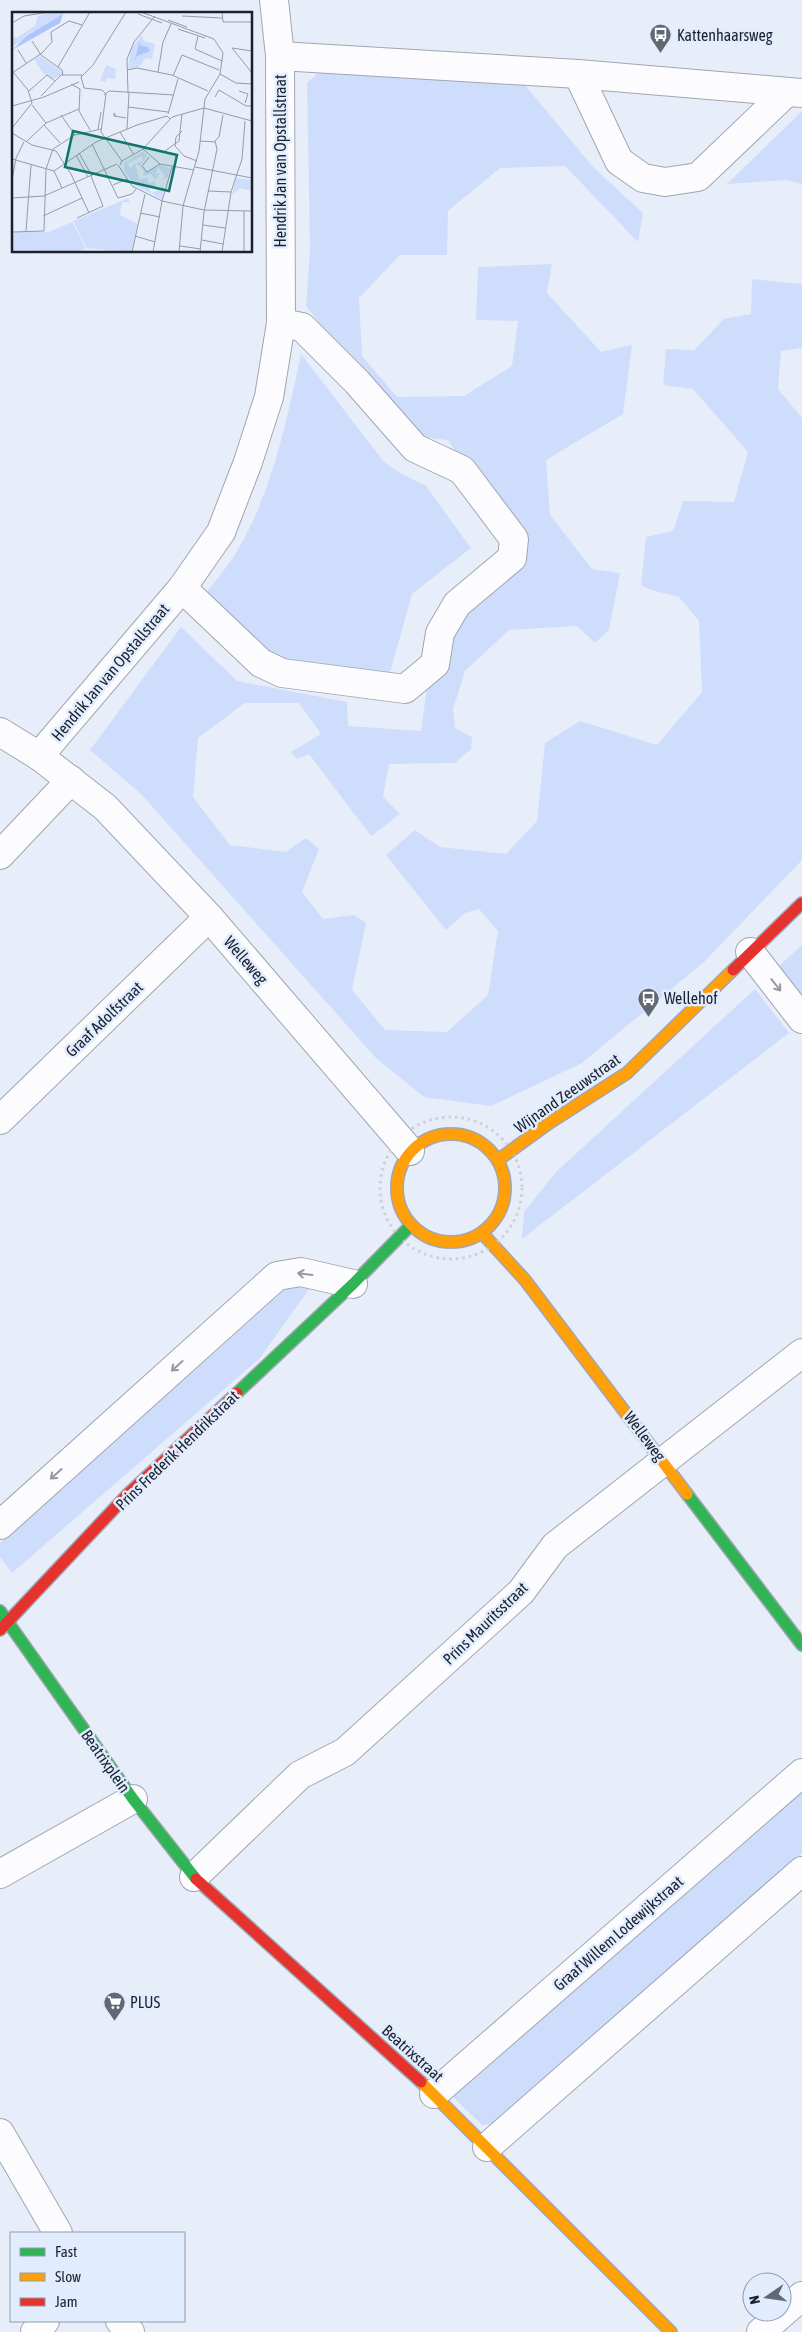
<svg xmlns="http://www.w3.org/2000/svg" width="802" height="2332" font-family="'Asap Condensed',sans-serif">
  <rect width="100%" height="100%" fill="#e8eef9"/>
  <g fill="#ceddfb">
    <path d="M320,71L525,85L593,167L643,213L638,242L565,166L500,168L448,211L447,255H400L359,298L362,356L397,397L464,396L512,366L518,321L476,320L478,267L552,264L547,293L601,352L632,345L623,414L546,460L550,515L592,569L620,573L609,630L595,643L577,626L509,630L465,671L453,709L455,728L472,737L471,749L455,763L389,764L383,797L400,814L371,836L309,754L297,759L291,752L321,734L299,703H245L198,738L193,797L230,845L286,852L306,838L319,849L302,892L323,919L354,915L366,923L352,990L385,1030L447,1032L488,995L498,931L479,909L465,913L446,930L386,855L415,830L440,847L506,854L537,821L545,743L580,721L657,745L702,692L699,621L679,597L651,590L641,585L646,537L673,531L683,501L734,502L748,452L693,389L663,385L666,349L694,350L724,319L751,314L752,279L802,284V348L781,351L778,389L802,418V860L704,962L582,1063L491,1106L424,1097L376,1058L141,794L90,750L181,627L237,681L347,702L348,726L421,731L435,629L525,555L448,440L412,436L396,421L306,306L310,248L307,83Z"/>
    <path d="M802,111V184L786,180L727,184Z"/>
    <path d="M301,354L384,462L402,474L426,486L471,548L412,594L389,676L269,660L198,603C212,585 228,567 239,548C273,488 287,420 301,354Z"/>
    <path d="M802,945V997L778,967Z"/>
    <path d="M755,989L789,1033L522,1239L524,1212L556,1172Z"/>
    <path d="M291,1284L312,1285L260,1358L12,1573L0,1557V1543Z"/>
    <path d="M802,1777V1853L495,2124L482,2125L448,2092Z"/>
  </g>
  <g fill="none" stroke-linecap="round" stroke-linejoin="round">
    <defs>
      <g id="street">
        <path d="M280,56L578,74L802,93"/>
        <path d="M578,74L619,161L643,178L665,182L698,177L787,92"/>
        <path d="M182,588L261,663L282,673L405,689L435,664L440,633L457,604L512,558L514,539L462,470L415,448L357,382L302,327L281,323"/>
        <path d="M0,732L39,756L105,807L209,917L410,1151"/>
        <path d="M39,756L182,588L221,532L248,462L269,397L281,323L280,56L274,0"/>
        <path d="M0,855L71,780"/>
        <path d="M750,952L802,1019"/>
        <path d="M0,1120L209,917"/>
        <path d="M0,1525L277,1276L301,1272L353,1284"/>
        <path d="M0,1874L133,1799"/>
        <path d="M194,1877L300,1775L345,1752L521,1592L555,1546L802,1353"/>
        <path d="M434,2094L802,1773"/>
        <path d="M0,2133L58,2233"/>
        <path d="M487,2147L802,1871"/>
        <path d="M120,2321L130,2332"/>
        <path d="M35,2332L45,2321"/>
        <path d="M761,2332L802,2296"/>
      </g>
      <g id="fast">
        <path d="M237,1393L353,1284L411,1225"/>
        <path d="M687,1494L802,1645"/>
        <path d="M0,1611L133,1799L196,1879"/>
      </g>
      <g id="slow">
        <circle cx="451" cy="1188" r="54"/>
        <path d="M498,1160L549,1123L627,1073L733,970"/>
        <path d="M482,1233L525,1280L687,1494"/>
        <path d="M421,2082L671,2332"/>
      </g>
      <g id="jam">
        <path d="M733,970L802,903"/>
        <path d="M0,1630L127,1495L237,1393"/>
        <path d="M196,1879L421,2082"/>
      </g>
    </defs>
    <use href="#street" stroke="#a1a6b0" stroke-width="30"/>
    <use href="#fast" stroke="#a1a6b0" stroke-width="14"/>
    <use href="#slow" stroke="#a1a6b0" stroke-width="14"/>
    <use href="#jam" stroke="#a1a6b0" stroke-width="14"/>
    <circle stroke="#ced1d4" stroke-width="3" stroke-dasharray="2.5 4" stroke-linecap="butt" cx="451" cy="1188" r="71"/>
    <use href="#street" stroke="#fcfcfe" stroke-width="28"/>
    <use href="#fast" stroke="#30b455" stroke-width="11"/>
    <use href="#slow" stroke="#ff9f0a" stroke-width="11"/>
    <use href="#jam" stroke="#e5322d" stroke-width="11"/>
  </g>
  <defs><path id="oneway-shaft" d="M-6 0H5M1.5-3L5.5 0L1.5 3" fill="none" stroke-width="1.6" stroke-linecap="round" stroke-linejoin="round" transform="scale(1.25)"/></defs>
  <g stroke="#9799a0">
    <use href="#oneway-shaft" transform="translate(776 985) rotate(52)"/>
    <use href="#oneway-shaft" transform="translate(305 1274) rotate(-173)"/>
    <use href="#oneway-shaft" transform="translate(177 1366) rotate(138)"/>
    <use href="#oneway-shaft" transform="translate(56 1474) rotate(138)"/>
  </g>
  <defs>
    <symbol id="bus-pin" viewBox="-11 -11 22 30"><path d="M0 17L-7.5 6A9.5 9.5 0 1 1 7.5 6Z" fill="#636974" stroke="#e2ecff"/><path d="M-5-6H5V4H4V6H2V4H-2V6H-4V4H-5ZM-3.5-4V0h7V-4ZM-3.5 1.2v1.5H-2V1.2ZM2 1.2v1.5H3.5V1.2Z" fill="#fff"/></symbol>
    <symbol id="supermarket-pin" viewBox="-11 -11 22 30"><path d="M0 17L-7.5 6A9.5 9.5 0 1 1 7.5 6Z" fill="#636974" stroke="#e2ecff"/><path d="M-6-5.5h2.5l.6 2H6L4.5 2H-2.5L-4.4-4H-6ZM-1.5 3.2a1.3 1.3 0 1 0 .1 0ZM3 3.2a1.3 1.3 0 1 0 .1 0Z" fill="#fff"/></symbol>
  </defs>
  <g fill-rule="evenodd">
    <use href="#bus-pin" x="648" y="22" width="25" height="34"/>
    <use href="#bus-pin" x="636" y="986" width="25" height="34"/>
    <use href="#supermarket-pin" x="102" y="1990" width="25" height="34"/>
  </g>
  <g text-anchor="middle" stroke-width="5" stroke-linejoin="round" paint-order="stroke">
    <g font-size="16" fill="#1b212c" stroke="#e2ecff" text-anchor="start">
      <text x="677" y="41">Kattenhaarsweg</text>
      <text x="664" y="1004">Wellehof</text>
      <text x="130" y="2008">PLUS</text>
    </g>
    <g font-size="16" fill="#1b212c" stroke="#e2ecff">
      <text transform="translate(280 161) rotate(-90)" y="6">Hendrik Jan van Opstallstraat</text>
      <text transform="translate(110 672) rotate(-50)" y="6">Hendrik Jan van Opstallstraat</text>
      <text transform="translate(246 960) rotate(49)" y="6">Welleweg</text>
      <text transform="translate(104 1019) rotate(-44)" y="6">Graaf Adolfstraat</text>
      <text transform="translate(567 1093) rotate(-35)" y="6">Wijnand Zeeuwstraat</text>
      <text transform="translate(645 1436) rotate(53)" y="6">Welleweg</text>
      <text transform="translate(177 1450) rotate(-44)" y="6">Prins Frederik Hendrikstraat</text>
      <text transform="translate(485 1623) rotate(-44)" y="6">Prins Mauritsstraat</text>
      <text transform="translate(106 1761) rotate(55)" y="6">Beatrixplein</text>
      <text transform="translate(618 1933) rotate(-41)" y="6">Graaf Willem Lodewijkstraat</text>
      <text transform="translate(413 2053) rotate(42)" y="6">Beatrixstraat</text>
    </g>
  </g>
  <g transform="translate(12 12)">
    <rect width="240" height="240" fill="#e8eef9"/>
    <path d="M39,0H54L0,35V23L4,26L23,14L26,4ZM130,23L132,29L143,32L140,47L134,46L127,55L116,57L119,37ZM28,44L48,58L50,62L42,67L31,61L22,47ZM94,53L104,57L103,67L95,66L94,70L88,69ZM131,139L135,144L128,154L135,160L149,153L158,156L156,165L148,169L153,164L146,155L144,162L148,161L143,168L139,162L131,164L132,159L124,151L131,149L130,144L115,152L119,156L123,151L127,167L135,166L137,172L143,169L144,178L141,174L137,175L139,181L148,178L150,173L152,178L150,187L122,173L112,158V151ZM224,166L240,168V179L228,176L220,183ZM117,186V190H110L108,203L126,212L119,240L75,236L61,209ZM60,210L74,236L65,240H61L65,237L60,240L0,238V220H37Z" fill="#ceddfb"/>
    <path d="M51,2L48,11L0,38L15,24ZM128,28V33L136,35L138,39L125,44L122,51Z" fill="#acc6fb"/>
    <path fill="none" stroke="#969ca7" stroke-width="1" d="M129,0L202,27L211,41L208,62L224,71L240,72M210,0L211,10H240M126,2L150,11M170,4L210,6M156,8L175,15M0,11L12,4L37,0M166,17L193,26M186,24L183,37L210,49M20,29L29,43L50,58L51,63M6,38L14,51M240,39L220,36L240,61M46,55L78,0M115,58L125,56L160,63L196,79M146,60L151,30L159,12M0,61L30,41L40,30L39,20L57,9L70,13M161,64L170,43L207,58M59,72L68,77L67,99L78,118M17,79L35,63L43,69M227,79L236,82L233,91M116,81L115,47L122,30L143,4M92,83L97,79L162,83M29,84L49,63H70M203,85L207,78L234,94H240M20,93L34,111M0,94L32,85L67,70M116,95L156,100M192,96L240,109M156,102L166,67M49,103L63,123M104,105L102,101V104L114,106M32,113L48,131M0,116L20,91L16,78L1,60M86,117L89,100M115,117L117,81M170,119L164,125L163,134L172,144L185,149M108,120L122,143M0,121L20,133L44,139L59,162L77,201M188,129L203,130M14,130L34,111L67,97M80,132L106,186L120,182L124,177M131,137L148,152L182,158M153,139L167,129L170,102M67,141L80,164M64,143L76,165M137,145L130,154L135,160L148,152M0,147L42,159L50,176M110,149L131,137L160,105L192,96M106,153L120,174L150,189L192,198L240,199M108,153L110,149L89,120L94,82L90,78L72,76L69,65L81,53L114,0M183,155L240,166M42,159L84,130L125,113L155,104L158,107M0,168L4,146L12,130M101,173L115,167M196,179L219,180M0,186L32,184L105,152M128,201L148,205M31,204L70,186M65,206L91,194L79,164M191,213L213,216M14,219L19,153M0,220L32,219L34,157L41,137L63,123L89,117M123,224L143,230M190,228L211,232M168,234L189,237M120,240L133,182M141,240L150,189L160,155M167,240L171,194L187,139L193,87L208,62M188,240L192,200L205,137L203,129L207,125L211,103M210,240L219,180L230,147L233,109M232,240V199"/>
    <path fill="#0f766e" fill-opacity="0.15" stroke="#0f766e" stroke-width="2.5" d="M61,119L165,143L157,179L53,155Z"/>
    <rect width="240" height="240" fill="none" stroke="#1b212c" stroke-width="2.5"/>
  </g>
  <rect x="10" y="2232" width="175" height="90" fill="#e2ecff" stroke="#929bab"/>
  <rect x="20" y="2248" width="25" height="8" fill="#30b455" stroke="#929bab"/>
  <text x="55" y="2257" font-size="15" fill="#1b212c">Fast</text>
  <rect x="20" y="2273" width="25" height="8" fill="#ff9f0a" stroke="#929bab"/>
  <text x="55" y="2282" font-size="15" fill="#1b212c">Slow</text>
  <rect x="20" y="2298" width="25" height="8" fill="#e5322d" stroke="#929bab"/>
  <text x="55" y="2307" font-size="15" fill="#1b212c">Jam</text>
  <g transform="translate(767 2297) rotate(257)"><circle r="24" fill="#e2ecff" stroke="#929bab"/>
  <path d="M0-4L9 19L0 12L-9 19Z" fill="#636974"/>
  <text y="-8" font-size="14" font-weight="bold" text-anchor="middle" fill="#1b212c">N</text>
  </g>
</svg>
